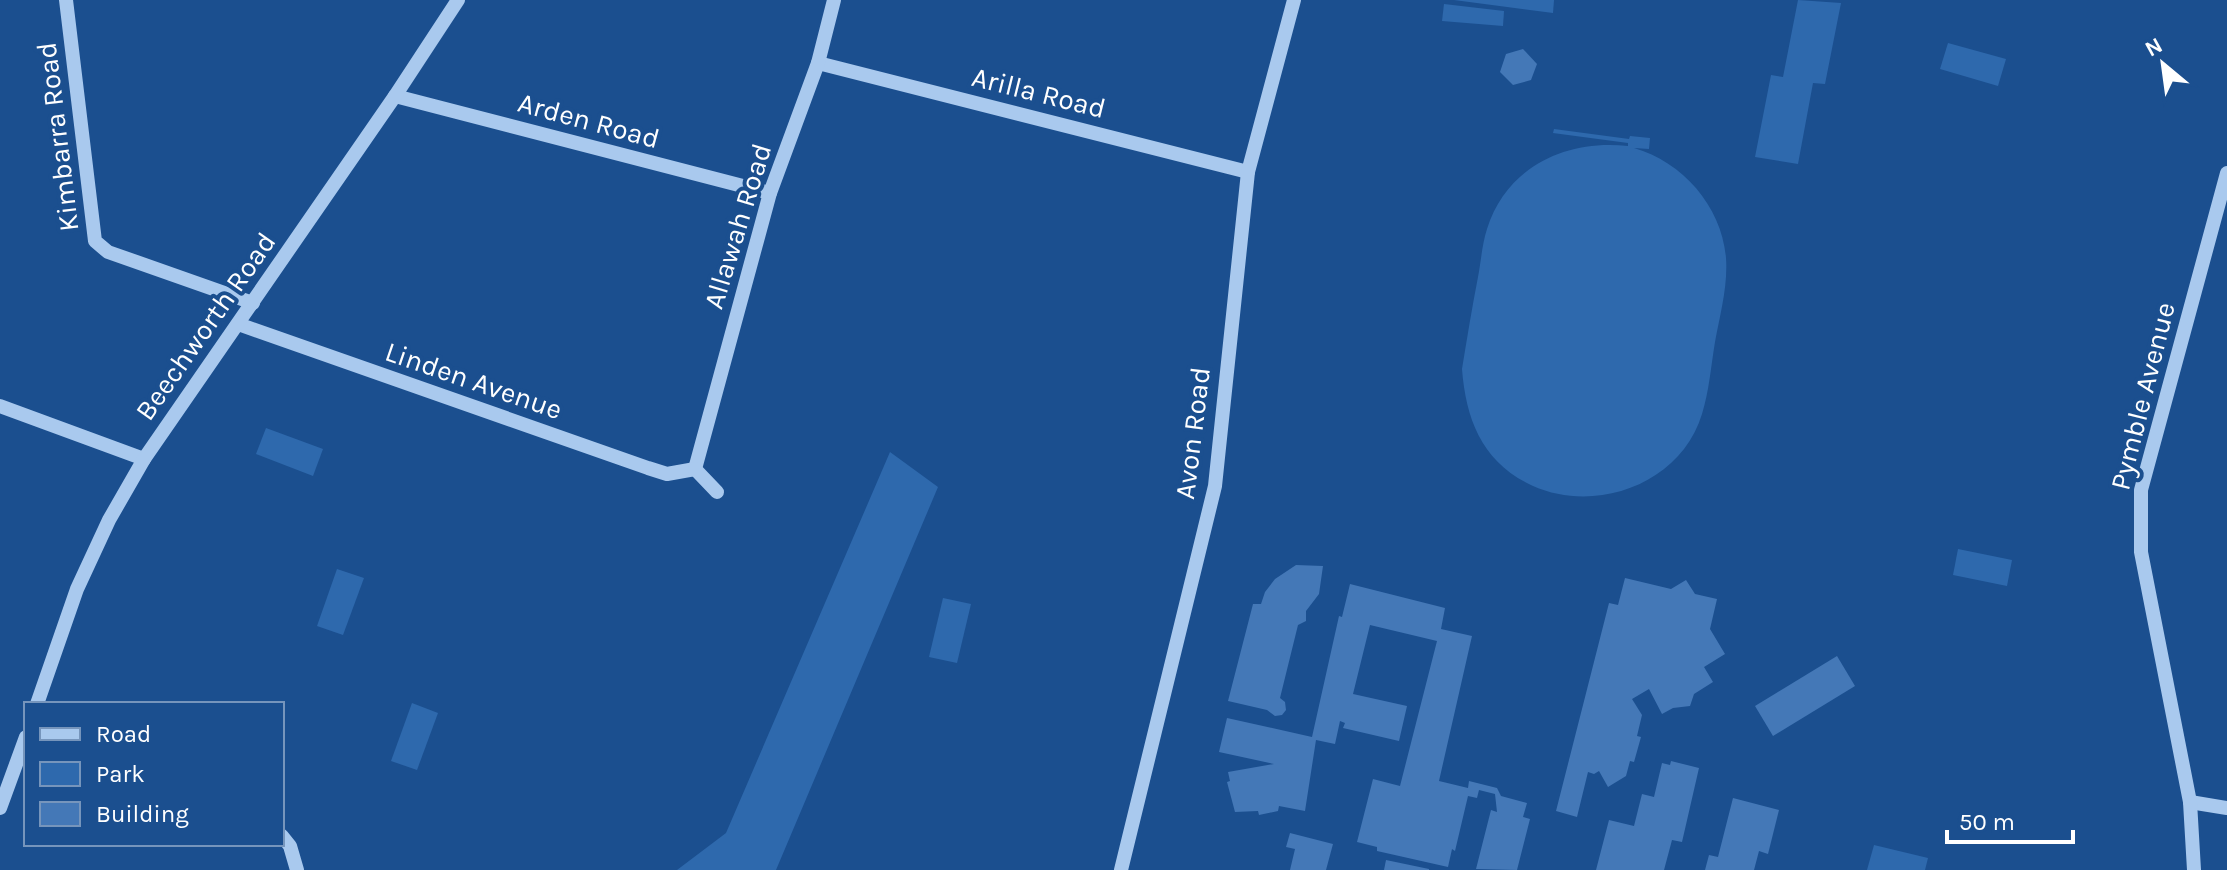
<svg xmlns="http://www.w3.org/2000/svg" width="2227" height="870" font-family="Karla,sans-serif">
  <rect width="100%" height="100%" fill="#1b4f8f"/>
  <g fill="#2e69ad">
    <path d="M1454,0H1554L1553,13Z"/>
    <path d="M1798,0L1841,3L1825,84L1813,83L1798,164L1755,157L1771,75L1783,77Z"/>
    <path d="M1444,4L1504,11L1503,26L1442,21Z"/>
    <path d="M1948,43L2006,59L1998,86L1940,69Z"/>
    <path d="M1554,129L1629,139L1630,136L1650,138L1649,149L1634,148C1683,162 1722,207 1726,258C1728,286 1720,315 1715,342C1711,366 1709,392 1702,414C1681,484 1596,514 1533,486C1483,463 1466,421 1462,369C1467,338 1472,308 1478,277C1481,262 1482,244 1487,229C1507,166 1567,139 1628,146V143L1553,133Z"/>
    <path d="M266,428L323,449L313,476L256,454Z"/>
    <path d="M890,452L938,487L776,870H677L726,833Z"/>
    <path d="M1958,549L2012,560L2007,586L1953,575Z"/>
    <path d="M337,569L364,578L343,635L317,626Z"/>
    <path d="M943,598L971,604L957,663L929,657Z"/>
    <path d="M412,703L438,713L417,770L391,761Z"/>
    <path d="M1874,845L1928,858L1925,870H1867Z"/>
  </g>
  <g fill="#4478b7">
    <path d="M1523,49L1537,64L1531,80L1513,85L1500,72L1506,54Z"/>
    <path d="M1296,565L1323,566L1319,594L1306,611V621L1298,625L1280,698L1285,702L1286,710L1282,715L1275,716L1267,710L1228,701L1253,604H1261L1265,592L1275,579Z"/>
    <path d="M1625,578L1671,589L1686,580L1695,594L1717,599L1710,629L1725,654L1704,667L1713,682L1694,694L1690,706L1673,708L1662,714L1649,689L1632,699L1642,715L1637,736L1641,737L1634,762L1630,761L1626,776L1608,787L1599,771L1594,774L1588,772L1577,817L1556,811L1609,603L1618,605Z"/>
    <path d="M1350,584L1445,608L1441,629L1472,636L1439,781L1468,788L1469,781L1497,788L1501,796L1527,803L1523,817L1530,819L1517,870L1476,869L1491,810L1497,812L1495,794L1479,790L1477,798L1468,796L1455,851L1452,849L1448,867L1377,851V847L1357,842L1373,779L1400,786L1437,641L1370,625L1353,694L1407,706L1399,741L1343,728L1345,723L1340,721L1335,744L1316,740L1305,811L1279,806L1278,811L1259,815L1258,811L1235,812L1227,782L1230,781L1228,772L1274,764L1219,752L1227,718L1312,737L1339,616L1342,617Z"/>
    <path d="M1837,656L1855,686L1773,736L1755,706Z"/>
    <path d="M1671,761L1699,768L1682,842L1672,840L1664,870H1596L1609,820L1634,826L1642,794L1654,797L1662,763L1670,765Z"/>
    <path d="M1733,798L1779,810L1768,854L1759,851L1754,870H1705L1709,855L1718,857Z"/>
    <path d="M1290,833L1333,844L1326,870H1290L1295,849L1286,847Z"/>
    <path d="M1386,860L1429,869V870H1384Z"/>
  </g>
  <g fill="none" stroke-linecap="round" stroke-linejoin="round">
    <g stroke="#a9c9ee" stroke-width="14">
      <path d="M66,0L95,241L108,252L253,303"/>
      <path d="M818,63L1248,172"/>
      <path d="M395,96L770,193"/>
      <path d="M238,324L648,468L667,474L695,469"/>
      <path d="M0,406L144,459"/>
      <path d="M695,469L770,193L818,63L834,0"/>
      <path d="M695,469L717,492"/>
      <path d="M37,704L77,589L109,520L144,459L395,96L458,0"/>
      <path d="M2190,802L2227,808"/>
      <path d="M0,808L26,737"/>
      <path d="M282,836L290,846L297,870"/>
      <path d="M1121,870L1215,486L1248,172L1294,0"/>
      <path d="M2194,870L2190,802L2141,552V490L2227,173"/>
    </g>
  </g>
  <g text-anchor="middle" stroke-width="8" stroke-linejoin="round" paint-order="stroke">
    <g font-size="28" fill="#fff" stroke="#1b4f8f">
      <text transform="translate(1039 92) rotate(14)" y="10">Arilla Road</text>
      <text transform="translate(589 120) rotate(15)" y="10">Arden Road</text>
      <text transform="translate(57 137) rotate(-97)" y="10">Kimbarra Road</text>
      <text transform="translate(737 226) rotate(-73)" y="10">Allawah Road</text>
      <text transform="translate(205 326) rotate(-55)" y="10">Beechworth Road</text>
      <text transform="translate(474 380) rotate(19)" y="10">Linden Avenue</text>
      <text transform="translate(2142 396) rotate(-76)" y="10">Pymble Avenue</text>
      <text transform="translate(1192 433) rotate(-83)" y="10">Avon Road</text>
    </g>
  </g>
  <rect x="24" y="702" width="260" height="144" fill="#1b4f8f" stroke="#7695bc" stroke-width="2"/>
  <rect x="40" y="728" width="40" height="12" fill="#a9c9ee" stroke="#7695bc" stroke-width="2"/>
  <text x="96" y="742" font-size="24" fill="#ffffff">Road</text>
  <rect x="40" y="762" width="40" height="24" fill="#2e69ad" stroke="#7695bc" stroke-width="2"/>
  <text x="96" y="782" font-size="24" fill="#ffffff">Park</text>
  <rect x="40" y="802" width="40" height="24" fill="#4478b7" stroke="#7695bc" stroke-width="2"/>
  <text x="96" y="822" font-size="24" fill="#ffffff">Building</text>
  <g transform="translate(2163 64) rotate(331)" stroke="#1b4f8f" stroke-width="6" paint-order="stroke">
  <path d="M0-6L14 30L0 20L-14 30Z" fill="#ffffff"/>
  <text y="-12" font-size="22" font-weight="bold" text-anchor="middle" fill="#ffffff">N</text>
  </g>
  <path d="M1947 830v12h126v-12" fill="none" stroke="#ffffff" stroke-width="4"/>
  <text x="1959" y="830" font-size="24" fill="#ffffff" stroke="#1b4f8f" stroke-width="6" paint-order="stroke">50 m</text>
</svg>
